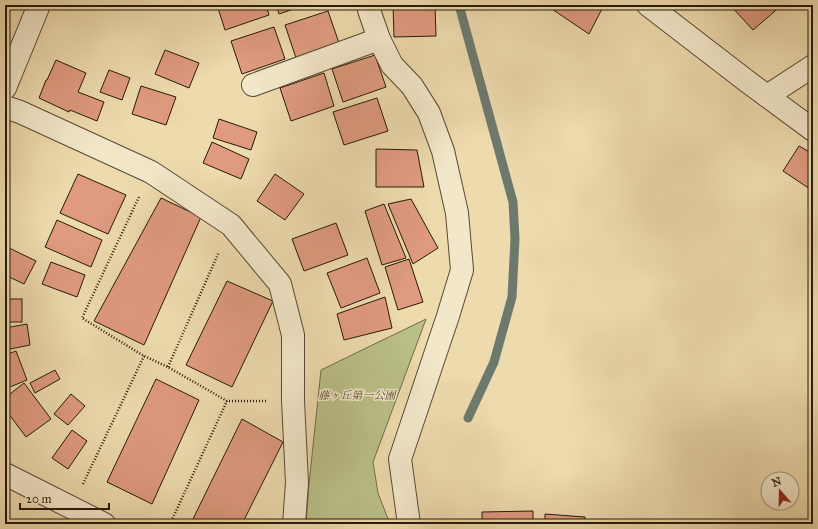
<svg xmlns="http://www.w3.org/2000/svg" width="818" height="529" font-family="'IM FELL Great Primer','Noto Serif JP',serif">
  <rect width="100%" height="100%" fill="#eddaad"/>
  <filter id="stains"><feTurbulence type="fractalNoise" baseFrequency=".005" numOctaves="4"/><feColorMatrix values="0 0 0 0 .2 0 0 0 0 .09 0 0 0 0 .02 0 0 0 .5 -.17"/></filter>
  <radialGradient id="worn" r=".72"><stop offset=".6" stop-color="#630" stop-opacity="0"/><stop offset="1" stop-color="#630" stop-opacity=".3"/></radialGradient>
  <path fill="#babf88" stroke="#706c49" d="M426,319L373,462L378,493L390,524H306L309,484L321,370Z"/>
  <g fill="none" stroke-linecap="round" stroke-linejoin="round">
    <path stroke="#6c7a6e" stroke-width="9" d="M459,5L513,202L515,239L512,297L494,362L468,418"/>
  </g>
  <g fill="#df9a80" stroke="#261a0a">
    <path d="M217,5H266L269,15L225,30Z"/>
    <path d="M276,5H305L279,14Z"/>
    <path d="M393,5H435L436,36L394,37Z"/>
    <path d="M546,5H604L589,34Z"/>
    <path d="M730,5H782L753,30Z"/>
    <path d="M328,11L339,43L296,58L285,25Z"/>
    <path d="M274,27L285,59L242,74L231,41Z"/>
    <path d="M165,50L199,63L189,88L155,74Z"/>
    <path d="M375,55L386,87L343,102L332,69Z"/>
    <path d="M56,60L86,73L78,92L104,102L97,121L70,110L69,112L39,98L46,80H47Z"/>
    <path d="M109,70L130,78L122,100L100,92Z"/>
    <path d="M324,73L334,106L291,121L280,88Z"/>
    <path d="M141,86L176,97L166,125L132,114Z"/>
    <path d="M377,98L388,131L344,145L333,112Z"/>
    <path d="M219,119L257,132L251,150L213,138Z"/>
    <path d="M212,142L249,159L241,179L203,163Z"/>
    <path d="M799,146L813,154V191L783,171Z"/>
    <path d="M376,149L417,150L424,187H376Z"/>
    <path d="M78,174L126,195L108,234L60,213Z"/>
    <path d="M275,174L304,194L285,220L257,201Z"/>
    <path d="M161,198L201,217L144,345L94,321Z"/>
    <path d="M411,199L438,248L413,264L388,204Z"/>
    <path d="M384,204L406,258L382,265L365,211Z"/>
    <path d="M57,220L102,240L91,267L45,247Z"/>
    <path d="M336,223L348,255L304,271L292,239Z"/>
    <path d="M5,246L36,261L24,284L5,275Z"/>
    <path d="M367,258L380,293L341,308L327,273Z"/>
    <path d="M409,259L423,302L398,310L385,267Z"/>
    <path d="M51,262L85,275L77,297L42,284Z"/>
    <path d="M227,281L273,301L232,387L186,365Z"/>
    <path d="M385,297L392,328L344,340L337,314Z"/>
    <rect x="5" y="299" width="17" height="23"/>
    <path d="M27,324L30,345L5,350V328Z"/>
    <path d="M16,351L27,380L5,389V355Z"/>
    <path d="M55,370L60,379L35,393L30,383Z"/>
    <path d="M156,379L199,400L152,504L107,482Z"/>
    <path d="M24,383L51,419L26,437L5,409V398Z"/>
    <path d="M71,394L85,406L68,425L54,414Z"/>
    <path d="M242,419L283,442L242,524H193L191,523Z"/>
    <path d="M72,430L87,441L68,469L52,458Z"/>
    <path d="M533,511V524H482V512Z"/>
    <path d="M545,514L585,517V524H545Z"/>
  </g>
  <g fill="none" stroke-linecap="round" stroke-linejoin="round">
    <defs>
      <g id="minor">
        <path d="M369,5V10L379,39L392,65L412,86L429,113L443,151L457,213L462,270L448,316L400,459L409,524"/>
        <path d="M648,5L748,82L813,130"/>
        <path d="M253,85L379,39"/>
        <path d="M5,88L39,5"/>
        <path d="M767,96L813,66"/>
        <path d="M5,107L20,112L151,172L231,225L280,284L293,335V400L297,483L294,524"/>
        <path d="M5,474L104,524"/>
      </g>
    </defs>
    <use href="#minor" stroke="#584a33" stroke-width="24"/>
    <g stroke="#261a0a" stroke-width="2.5" stroke-dasharray="1 2" stroke-linecap="butt">
      <path d="M139,197L82,318L144,356L168,367L227,401H266"/>
      <path d="M168,367L219,252"/>
      <path d="M83,484L144,356"/>
      <path d="M170,524L227,401"/>
    </g>
    <use href="#minor" stroke="#f3e7ca" stroke-width="22"/>
  </g>
  <g text-anchor="middle" stroke-width="3" stroke-linejoin="round" paint-order="stroke">
    <g font-size="11" font-style="italic" fill="#524c30" stroke="#f3e7ca">
      <text x="357" y="399">藤ヶ丘第一公園</text>
    </g>
  </g>
  <rect width="818" height="529" fill="none" stroke="#eddaad" stroke-width="20"/>
  <rect x="6" y="6" width="806" height="517" fill="none" stroke="#261a0a" stroke-width="2"/>
  <rect x="10" y="10" width="798" height="509" fill="none" stroke="#261a0a"/>
  <g transform="translate(780 491) rotate(340)"><circle r="19" fill="#f3e7ca" stroke="#a1957d"/>
  <path d="M0-3L7 15L0 10L-7 15Z" fill="#8f2418"/>
  <text y="-6" font-size="11" font-weight="bold" text-anchor="middle" fill="#261a0a">N</text>
  </g>
  <path d="M20 503v6h89v-6" fill="none" stroke="#261a0a" stroke-width="2"/>
  <text x="26" y="503" font-size="12" fill="#261a0a" stroke="#f3e7ca" stroke-width="3" paint-order="stroke">20 m</text>
  <rect width="100%" height="100%" filter="url(#stains)"/>
  <rect width="100%" height="100%" fill="url(#worn)"/>
</svg>
